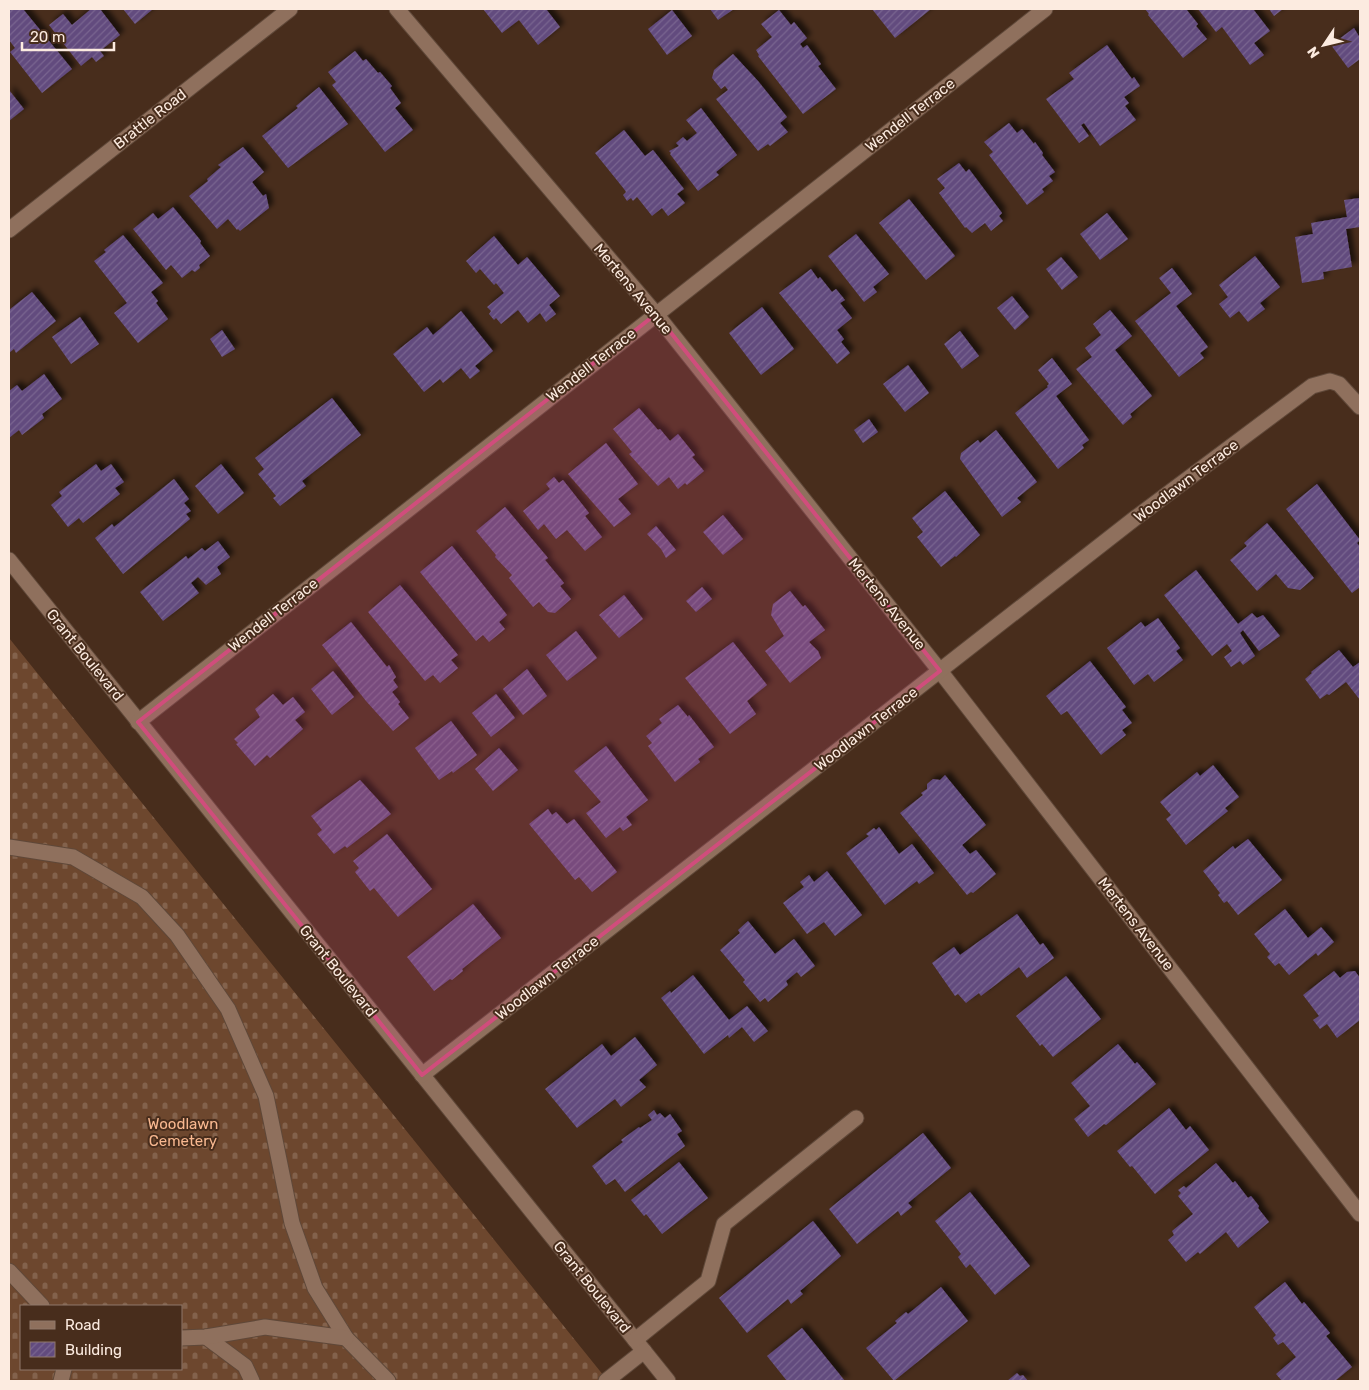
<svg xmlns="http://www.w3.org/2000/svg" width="1369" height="1390" font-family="Rubik,sans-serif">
  <defs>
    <pattern id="cemetery-stones" width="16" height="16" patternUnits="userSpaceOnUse" patternTransform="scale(1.25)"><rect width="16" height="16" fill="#6d472e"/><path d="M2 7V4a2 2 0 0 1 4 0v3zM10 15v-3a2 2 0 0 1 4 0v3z" fill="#83624c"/></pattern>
    <pattern id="building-hatch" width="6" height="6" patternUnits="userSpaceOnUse" patternTransform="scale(1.25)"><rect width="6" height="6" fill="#624b7e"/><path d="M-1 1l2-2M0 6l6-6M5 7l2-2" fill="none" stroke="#796590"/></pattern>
    <filter id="shadow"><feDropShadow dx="4.5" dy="-4.5" stdDeviation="2.5" flood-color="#0009"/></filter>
  </defs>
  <rect width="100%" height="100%" fill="#482d1c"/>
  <path fill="url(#cemetery-stones)" fill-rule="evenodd" d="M9,638L608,1381H9ZM21,1306H181V1369H21Z"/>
  <g fill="url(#building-hatch)" filter="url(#shadow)">
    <path d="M9,9H23L72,69L42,93L10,52L15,48L9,40Z"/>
    <path d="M91,9H100L120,35L100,51L104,56L96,62L92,57L81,66L49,25L63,14L72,25Z"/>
    <path d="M123,9H153L135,24Z"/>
    <path d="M483,9H546L560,27L538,45L519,20L502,33Z"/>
    <path d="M710,9H734L718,20Z"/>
    <path d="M872,9H931L895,38Z"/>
    <path d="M1145,9H1186L1198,24L1196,26L1207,39L1183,58L1148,15L1149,14Z"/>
    <path d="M1198,9H1253L1270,31L1254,43L1264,55L1250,65L1222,27L1216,32Z"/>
    <path d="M1269,9H1283L1274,16Z"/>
    <path d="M672,10L692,36L667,55L648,29Z"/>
    <path d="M779,10L791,25L794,22L807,38L800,44L803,48L807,45L821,64L818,66L836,89L803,114L758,56L759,55L756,50L772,37L761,24Z"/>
    <path d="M1354,28L1360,38V59L1348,68L1331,45Z"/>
    <path d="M1107,45L1132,79L1134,77L1140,86L1124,97L1129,103L1125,106L1136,120L1100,146L1084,123L1081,125L1089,136L1079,143L1046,99L1074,79L1069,73Z"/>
    <path d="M355,51L363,61L366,59L378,73L380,72L392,86L390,88L401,103L395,108L413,130L385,152L332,85L336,82L328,72Z"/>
    <path d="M733,54L758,81L787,117L780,123L788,132L770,146L768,144L758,151L716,99L728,90L725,86L721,89L712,78L714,70Z"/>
    <path d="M319,87L348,124L288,168L262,136L298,108L296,106Z"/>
    <path d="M9,90L24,109L9,121Z"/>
    <path d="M701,108L737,155L716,172L719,175L698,191L670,154L671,153L669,151L679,146L676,143L683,137L687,141L697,133L686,120Z"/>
    <path d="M1009,123L1017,133L1022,129L1034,144L1035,142L1043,153L1042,155L1055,172L1049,176L1053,181L1042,189L1044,192L1027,205L989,155L993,152L984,142Z"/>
    <path d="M624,130L645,156L653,150L684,189L677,194L685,203L668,216L662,208L652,216L637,197L633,201L631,198L627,201L623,195L626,192L624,189L595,153Z"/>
    <path d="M243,147L264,172L252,182L263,196L266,194L269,208L240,231L238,229L237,230L228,219L217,229L189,196L208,181L207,179L221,167L218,165Z"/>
    <path d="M959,163L966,172L969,169L1002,213L999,216L1003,221L991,231L985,223L972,233L966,227L965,228L939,193L945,188L937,179Z"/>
    <path d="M1360,198V227L1346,229L1352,267L1323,272L1324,279L1302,283L1295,237L1313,234L1311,223L1347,217L1344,200Z"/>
    <path d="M909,199L955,256L926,280L879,223Z"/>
    <path d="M173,207L201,241L200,243L210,256L199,265L200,268L195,272L192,270L182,278L171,265L166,270L133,229L153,213L158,219Z"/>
    <path d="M1107,213L1128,239L1100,260L1080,234Z"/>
    <path d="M856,234L889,274L873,287L877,292L864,302L828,256Z"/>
    <path d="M123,235L163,283L151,292L158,301L156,303L168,319L138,343L114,313L127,303L94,261L106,252L104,250Z"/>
    <path d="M494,236L518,265L527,257L560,296L549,305L556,314L546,322L540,313L528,323L518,310L501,324L496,318L494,320L489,314L491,311L487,307L504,293L496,283L494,285L480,269L476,273L466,261Z"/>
    <path d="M1255,256L1280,287L1260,303L1265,309L1248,322L1239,311L1230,318L1219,304L1228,297L1219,285Z"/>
    <path d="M1061,257L1078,277L1062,290L1046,269Z"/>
    <path d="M1172,268L1192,294L1176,306L1208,347L1200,353L1204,358L1179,377L1135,321L1171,293L1159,278Z"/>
    <path d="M811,269L818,279L820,277L832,292L836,289L845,300L840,303L852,318L837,330L844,339L841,342L850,353L837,364L779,293Z"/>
    <path d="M32,292L56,321L16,353L14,349L9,353V310Z"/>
    <path d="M1012,296L1029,317L1015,330L997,308Z"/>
    <path d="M762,307L794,349L761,375L729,333Z"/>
    <path d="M1110,310L1132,336L1115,350L1152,396L1130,414L1132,417L1123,425L1076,369L1092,357L1085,348L1101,335L1093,324Z"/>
    <path d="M461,311L493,351L475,366L480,371L470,379L461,368L443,383L440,379L424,392L393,354L427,327L433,335Z"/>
    <path d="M80,317L99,344L71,364L52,337Z"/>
    <path d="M222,330L235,349L222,357L210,339Z"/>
    <path d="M960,331L979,356L962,369L944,344Z"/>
    <path d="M1052,358L1072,384L1056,396L1089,440L1082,445L1084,448L1058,469L1015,413L1048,387L1047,386L1049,384L1038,370Z"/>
    <path d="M908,365L929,393L905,412L883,384Z"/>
    <path d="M44,374L62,399L42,414L44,418L22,435L19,430L9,438V391L17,385L22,391Z"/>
    <path d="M332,398L361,435L302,481L306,486L280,506L273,498L276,496L258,474L264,469L255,458Z"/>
    <path d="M639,408L658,430L660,429L670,441L678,434L695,455L692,457L704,471L687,485L685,483L678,489L669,477L658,486L629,454L632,452L613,429Z"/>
    <path d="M869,419L878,432L863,443L854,430Z"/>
    <path d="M996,430L1037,482L1017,498L1021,502L1002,517L960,459L961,453L978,440L980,443Z"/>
    <path d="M606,443L638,484L618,499L631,514L614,527L568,474Z"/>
    <path d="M96,464L101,471L111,464L124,482L115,488L120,494L83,523L79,518L68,527L51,505L62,496L59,492Z"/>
    <path d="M221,464L244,493L218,514L195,486Z"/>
    <path d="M554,477L559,483L563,480L589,513L585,516L602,537L585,551L567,530L556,539L544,524L538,530L523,511L550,489L546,484Z"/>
    <path d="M174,479L189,499L184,503L191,511L186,514L190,519L123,574L95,538L112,524L114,527Z"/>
    <path d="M1317,484L1360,540L1357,543L1360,547V587L1352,593L1286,509Z"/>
    <path d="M945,491L980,535L956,557L955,556L941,567L917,537L923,532L912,518Z"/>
    <path d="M505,507L548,558L545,560L564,583L560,586L571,599L555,613L548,612L539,602L533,607L509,578L512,575L495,557L496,555L476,531Z"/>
    <path d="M723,515L743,539L723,555L703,532Z"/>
    <path d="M1267,523L1314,578L1300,590L1288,588L1276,574L1257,591L1230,560L1247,546L1244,543Z"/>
    <path d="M656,526L676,550L666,558L661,549L647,534Z"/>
    <path d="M218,541L230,557L217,567L221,574L206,585L198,577L191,583L199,593L163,621L140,592L186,556L188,559L202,548L205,551Z"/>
    <path d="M452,546L507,615L499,622L505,629L489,642L483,635L476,641L420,572Z"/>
    <path d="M1196,570L1238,624L1252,613L1257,618L1263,615L1280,636L1259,651L1243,630L1240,633L1255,656L1243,665L1240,661L1231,667L1224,657L1232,651L1227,644L1212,656L1164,595Z"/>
    <path d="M400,585L458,655L451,660L458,668L440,683L433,675L425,681L368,612Z"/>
    <path d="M702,587L712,599L696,612L686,601Z"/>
    <path d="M790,591L803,607L805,605L825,630L809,642L818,651L821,658L790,683L765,651L784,636L771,615L773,604Z"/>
    <path d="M624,595L643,619L619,638L599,615Z"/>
    <path d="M1158,618L1180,648L1176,651L1183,660L1154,682L1148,674L1134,685L1107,648L1141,622L1145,627Z"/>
    <path d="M351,622L387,667L389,665L396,677L393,680L398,687L392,692L400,702L398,704L409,718L393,731L366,701L322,645Z"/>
    <path d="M576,631L597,658L567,681L546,655Z"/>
    <path d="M733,642L767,685L747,701L756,714L730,734L685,678Z"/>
    <path d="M1339,650L1353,667L1360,662V700L1346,682L1329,695L1327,694L1320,699L1305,679L1312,673L1311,672Z"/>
    <path d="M1090,661L1126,707L1122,710L1132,723L1122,730L1126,735L1101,755L1067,711L1061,715L1046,696Z"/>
    <path d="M527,669L547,696L523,715L503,689Z"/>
    <path d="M333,671L354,697L332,715L311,689Z"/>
    <path d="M273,694L283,705L293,697L305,712L295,720L303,729L270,758L267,755L255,766L236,744L238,743L234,739L260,717L255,709Z"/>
    <path d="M496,694L515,718L491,737L472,713Z"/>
    <path d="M678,705L688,717L689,715L714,747L698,759L700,762L675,782L648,746L652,743L646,736L662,723L659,719Z"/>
    <path d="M451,721L477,755L453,773L452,771L439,780L415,748Z"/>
    <path d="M606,746L648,800L626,817L632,825L623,831L620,827L606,838L586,813L601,802L574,771Z"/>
    <path d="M499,748L518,770L493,791L475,769Z"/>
    <path d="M1213,765L1239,797L1225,808L1228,811L1186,845L1166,819L1171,815L1160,802L1197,772L1200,776Z"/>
    <path d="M945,775L986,825L962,845L970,854L976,850L996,874L973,893L971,892L967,895L900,813L923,795L921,793L927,789V784L933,779L940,780Z"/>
    <path d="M360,780L391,814L347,848L345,846L334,854L317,834L322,830L311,816Z"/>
    <path d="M548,809L552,815L556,812L567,824L574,819L617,872L592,892L579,877L575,880L529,824Z"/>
    <path d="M879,827L899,854L912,844L934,873L919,884L917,881L885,905L846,853L869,836L866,834L874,828L876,830Z"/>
    <path d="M387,834L432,889L398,917L374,888L370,891L355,872L359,868L353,861Z"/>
    <path d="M1248,839L1282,880L1238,915L1227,901L1224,903L1218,895L1220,893L1203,871L1233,846L1235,849Z"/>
    <path d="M827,871L862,915L835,936L824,922L807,934L783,903L804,887L800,882L809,875L814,882Z"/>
    <path d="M473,904L501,938L462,969L463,971L452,980L450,979L434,991L407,957Z"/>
    <path d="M1285,909L1308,938L1321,927L1334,942L1318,956L1316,953L1289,975L1279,963L1275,966L1267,957L1270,954L1254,934Z"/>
    <path d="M1017,914L1040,945L1043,943L1054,958L1027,978L1019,967L981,996L979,993L966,1003L958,994L955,996L932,963L954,947L960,955Z"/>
    <path d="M748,921L775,954L794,939L815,966L801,977L797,972L786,981L788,985L768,1002L765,998L760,1002L743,982L745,980L720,950L740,933L738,930Z"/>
    <path d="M1334,971L1340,978L1347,972L1355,971L1360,978V1020L1337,1038L1327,1024L1320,1029L1313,1020L1319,1016L1303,995Z"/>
    <path d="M693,975L729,1020L747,1006L768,1031L754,1042L742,1027L729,1038L728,1035L704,1054L661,998L670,991L671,993Z"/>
    <path d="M1066,976L1101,1019L1053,1057L1042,1044L1040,1046L1016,1016Z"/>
    <path d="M635,1037L657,1065L639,1080L646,1087L621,1107L615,1099L577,1128L545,1089L602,1044L611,1056Z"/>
    <path d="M1118,1044L1135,1064L1137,1062L1156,1084L1106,1125L1104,1124L1088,1137L1074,1119L1090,1106L1071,1083Z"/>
    <path d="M1169,1108L1186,1130L1190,1126L1209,1150L1155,1194L1132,1166L1130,1167L1117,1151Z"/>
    <path d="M654,1110L657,1115L660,1113L665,1118L670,1114L682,1131L677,1134L685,1146L625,1192L615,1179L606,1185L592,1166L623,1142L621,1140L639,1127L640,1128L652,1120L648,1115Z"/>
    <path d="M923,1133L951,1168L908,1203L912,1207L901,1216L898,1211L857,1244L829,1209Z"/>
    <path d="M679,1162L708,1198L662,1234L646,1214L644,1216L631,1200Z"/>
    <path d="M1216,1163L1233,1183L1235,1181L1248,1198L1251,1196L1259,1206L1258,1208L1269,1222L1238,1248L1226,1232L1200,1254L1198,1252L1186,1262L1168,1240L1174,1235L1172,1231L1193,1214L1178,1196L1181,1193L1178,1190L1184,1186L1186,1188Z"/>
    <path d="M970,1192L1030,1266L995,1295L970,1264L966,1268L958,1257L961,1254L935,1221Z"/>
    <path d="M813,1221L841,1256L800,1291L803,1294L791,1304L788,1299L747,1333L719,1298Z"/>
    <path d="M1285,1282L1302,1304L1304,1302L1330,1333L1326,1336L1352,1367L1335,1381H1282L1276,1374L1296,1357L1283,1342L1278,1345L1273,1338L1276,1335L1254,1307Z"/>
    <path d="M941,1287L968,1321L894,1381L866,1348L897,1323L895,1321L906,1312L908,1314Z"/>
    <path d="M802,1328L845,1381H787L767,1356Z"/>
    <path d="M1017,1373L1020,1376L1023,1375L1028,1381H1007Z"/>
  </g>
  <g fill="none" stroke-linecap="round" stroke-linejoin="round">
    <defs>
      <g id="minor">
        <path d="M397,9L656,314L940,671L1360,1214"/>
        <path d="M9,230L290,9"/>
        <path d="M9,560L668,1381"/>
        <path d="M138,722L1045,9"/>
        <path d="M9,847L73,857L142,897L177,935L228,1009L266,1096L292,1223L315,1288L346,1338L388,1381"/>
        <path d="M422,1075L1134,519L1312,386L1330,381L1339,384L1360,407"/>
        <path d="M9,1271L42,1306"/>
        <path d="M206,1337L245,1366L252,1381"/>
        <path d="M181,1338L206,1337L265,1327L346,1338"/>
        <path d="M635,1340L708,1281L724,1224L856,1118"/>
        <path d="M61,1381L64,1369"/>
        <path d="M606,1381L644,1351"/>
      </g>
    </defs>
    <use href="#minor" stroke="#5f4839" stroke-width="17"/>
    <use href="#minor" stroke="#8f705d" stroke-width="15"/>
  </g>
  <path fill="#d04d7c" fill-opacity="0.2" stroke="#d04d7c" stroke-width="4" stroke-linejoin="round" d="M656,314L940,671L422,1075L138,722Z"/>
  <g text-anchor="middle" stroke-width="4" stroke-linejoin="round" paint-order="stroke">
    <g font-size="15" fill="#fcebe0" stroke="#482d1c">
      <text transform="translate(910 115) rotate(-38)" y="5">Wendell Terrace</text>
      <text transform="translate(150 119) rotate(-38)" y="5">Brattle Road</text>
      <text transform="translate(633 289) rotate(50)" y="5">Mertens Avenue</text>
      <text transform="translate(591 365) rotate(-38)" y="5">Wendell Terrace</text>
      <text transform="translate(1186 481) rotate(-37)" y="5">Woodlawn Terrace</text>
      <text transform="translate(887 604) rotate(51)" y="5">Mertens Avenue</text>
      <text transform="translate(273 615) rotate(-38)" y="5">Wendell Terrace</text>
      <text transform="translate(85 655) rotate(51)" y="5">Grant Boulevard</text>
      <text transform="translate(866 729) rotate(-38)" y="5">Woodlawn Terrace</text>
      <text transform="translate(1136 924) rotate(52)" y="5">Mertens Avenue</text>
      <text transform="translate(338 971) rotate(51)" y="5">Grant Boulevard</text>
      <text transform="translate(547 978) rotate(-38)" y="5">Woodlawn Terrace</text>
      <text transform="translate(592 1287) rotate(51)" y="5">Grant Boulevard</text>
    </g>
    <g font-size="15" fill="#f8b890" stroke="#482d1c">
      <text x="183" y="1129">Woodlawn<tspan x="183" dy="17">Cemetery</tspan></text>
    </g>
  </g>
  <rect width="1369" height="1390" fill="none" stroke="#fcebe0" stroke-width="20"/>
  <rect x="20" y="1305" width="162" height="65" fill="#482d1c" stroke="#90796a"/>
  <rect x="30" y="1321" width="25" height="8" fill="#8f705d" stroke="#90796a"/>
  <text x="65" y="1330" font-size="15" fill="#fcebe0">Road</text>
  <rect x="30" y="1342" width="25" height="15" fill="url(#building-hatch)" stroke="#90796a"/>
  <text x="65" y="1355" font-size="15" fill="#fcebe0">Building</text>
  <g transform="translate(1324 45) rotate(235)" stroke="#482d1c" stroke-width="4" paint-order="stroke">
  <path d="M0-4L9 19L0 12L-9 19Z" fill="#fcebe0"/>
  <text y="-8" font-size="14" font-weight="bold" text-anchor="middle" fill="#fcebe0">N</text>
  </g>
  <path d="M22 42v8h92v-8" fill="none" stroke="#fcebe0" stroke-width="2.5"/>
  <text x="30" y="42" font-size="15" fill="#fcebe0" stroke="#482d1c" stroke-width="4" paint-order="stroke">20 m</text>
</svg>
